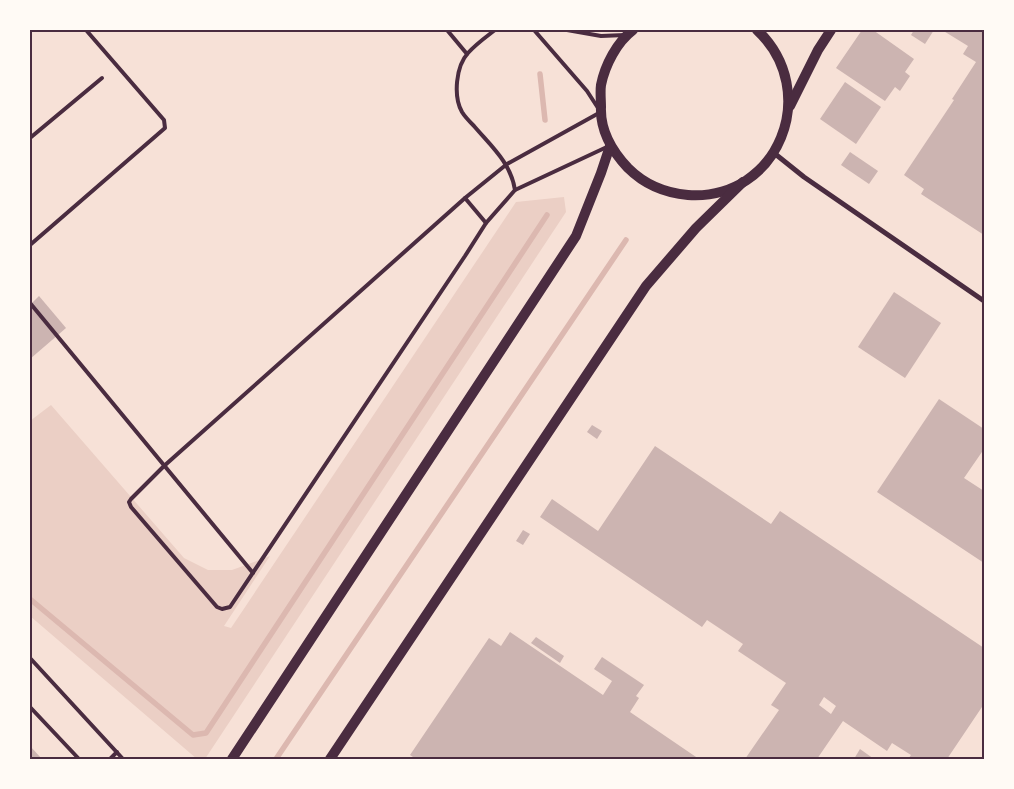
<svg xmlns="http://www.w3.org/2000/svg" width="1014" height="789" font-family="Quicksand,sans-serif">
  <rect width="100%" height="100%" fill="#f7e1d7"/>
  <path fill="#ebcfc5" d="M564,197L566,212L205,759H197L30,616V421L51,405L184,558L208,570H232L270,556L224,626L231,628L516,202Z"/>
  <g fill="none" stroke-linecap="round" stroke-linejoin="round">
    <g stroke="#dcb8b0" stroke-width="5.5">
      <path d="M540,74L545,120"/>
      <path d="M30,599L193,735L206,733L547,215"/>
      <path d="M276,759L626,240"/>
    </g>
  </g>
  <g fill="#ccb4b1" fill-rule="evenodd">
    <path d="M862,30H873L914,59L905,72L910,76L900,91L895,87L885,101L836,68Z"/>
    <path d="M914,30H934L925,44L911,35Z"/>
    <path d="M942,30H984V235L921,194L924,189L904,175L954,100L952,99L976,62L963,54L968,46Z"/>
    <path d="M845,82L881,107L856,144L820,119Z"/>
    <path d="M850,152L878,171L869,184L841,165Z"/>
    <path d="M894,292L941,323L905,378L858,347Z"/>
    <path d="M39,296L66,328L30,359V305Z"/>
    <path d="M939,399L984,429V449L964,478L984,491V563L877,492Z"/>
    <path d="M592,425L602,431L597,439L587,432Z"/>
    <path d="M655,446L771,524L780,511L984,648V704L947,759H908L911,755L892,743L887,751L843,721L817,759H745L779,710L771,705L786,683L738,651L743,644L707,620L702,627L540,517L552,499L598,531ZM824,697L836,706L831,714L819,705Z"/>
    <path d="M523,530L530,534L523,545L516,541Z"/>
    <path d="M510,632L603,695L612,681L594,669L602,657L644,685L636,696L639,698L630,712L699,759H416L410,755L489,638L501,646Z"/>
    <path d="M536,637L564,656L560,663L531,643Z"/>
    <path d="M30,746L42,759H30Z"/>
    <path d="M860,749L874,759H854Z"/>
  </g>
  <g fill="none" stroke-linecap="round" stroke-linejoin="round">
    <g stroke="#4a2c40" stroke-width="4">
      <path d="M447,30L467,54"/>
      <path d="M495,30C486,37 476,44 468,53C456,66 453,96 462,112C465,117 470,122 474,126C491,146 511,163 515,190L486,223L465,256L230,607L222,609L217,607L131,507L129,502L131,499L164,466L465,198L507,164L599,113"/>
      <path d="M534,30L587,91L598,108"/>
      <path d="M567,30L601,36L625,35"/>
      <path d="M30,138L102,78"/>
      <path d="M515,190L609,146"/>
      <path d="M465,198L486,223"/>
      <path d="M30,245L165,128L164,120L86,30"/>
      <path d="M30,303L253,573"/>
      <path d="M30,658L123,759"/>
      <path d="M30,707L79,759"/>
      <path d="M110,759L117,752"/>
    </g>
    <path stroke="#4a2c40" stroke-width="5" d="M774,153L804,177L984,301"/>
    <g stroke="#4a2c40" stroke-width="10">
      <path d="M633,30C617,42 605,65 601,85C600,92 601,100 601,107C600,131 612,151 628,168C644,184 665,193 688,195C779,201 822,91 757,30"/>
      <path d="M790,106L818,50L831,30"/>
      <path d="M232,759L576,236L601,173L610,146"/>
      <path d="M330,759L646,286L696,228L743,182"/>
    </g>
  </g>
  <rect width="1014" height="789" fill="none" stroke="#fffaf5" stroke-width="62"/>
  <rect x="31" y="31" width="952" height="727" fill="none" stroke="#4a2c40" stroke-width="2"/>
</svg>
